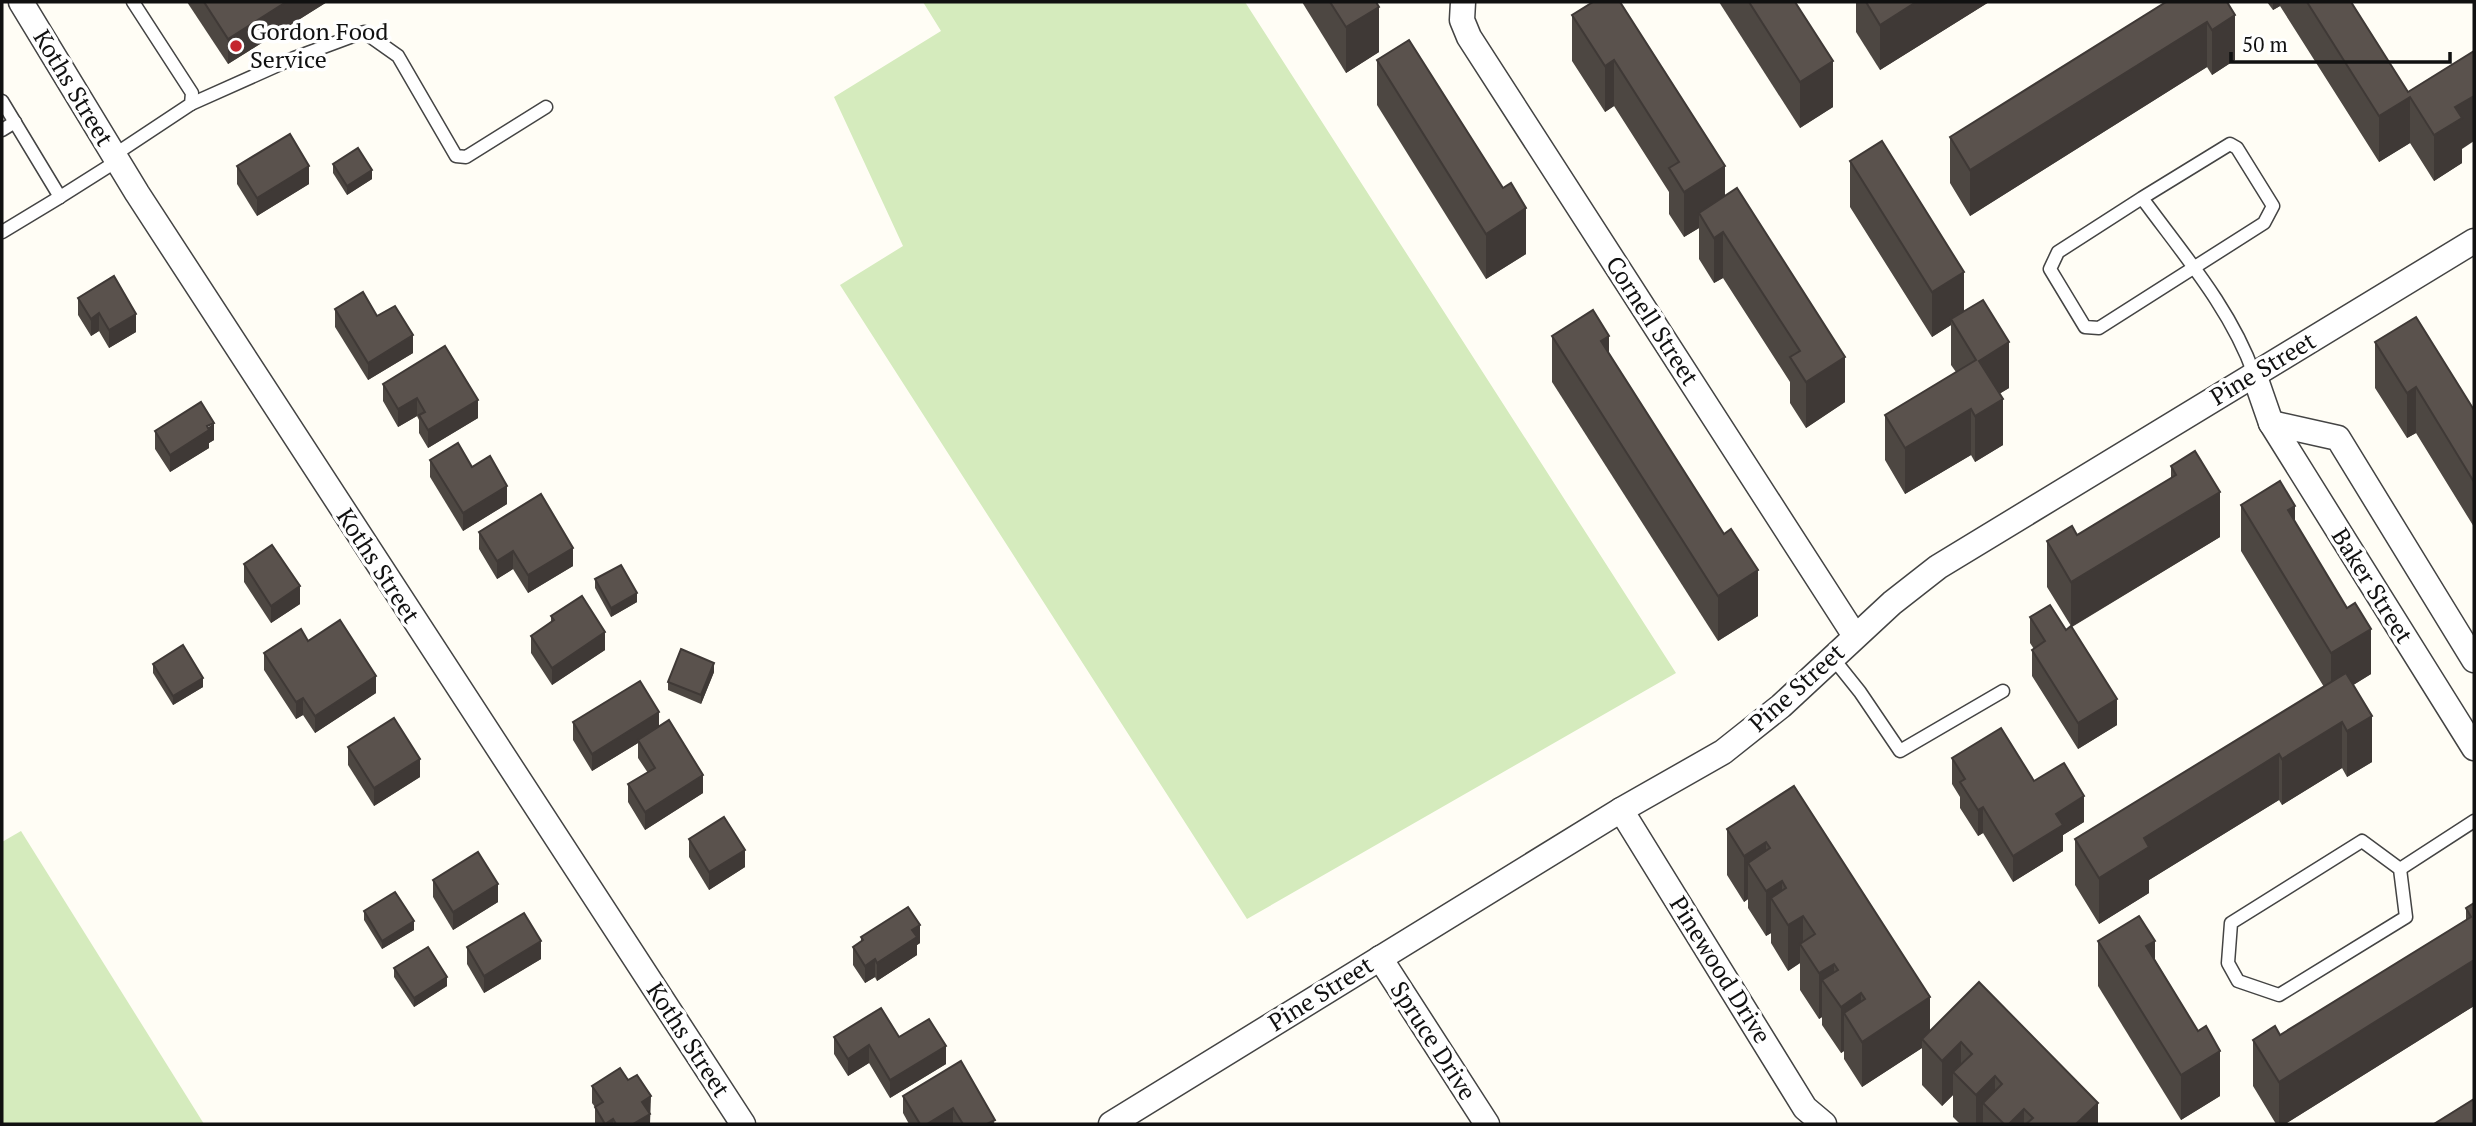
<svg xmlns="http://www.w3.org/2000/svg" width="2476" height="1126" font-family="'PT Serif',serif">
  <rect width="100%" height="100%" fill="#fffdf5"/>
  <g fill="#d5ebbd">
    <path d="M923,2H1245L1676,673L1247,919L840,285L903,246L834,97L941,31Z"/>
    <path d="M21,831L204,1124H2V842Z"/>
  </g>
  <g fill="none" stroke-linecap="round" stroke-linejoin="round">
    <defs>
      <g id="service">
        <path d="M2,101L60,197L117,161"/>
        <path d="M191,104L294,58L364,32L398,56L456,156L466,157L546,107"/>
        <path d="M2,130L15,122"/>
        <path d="M114,155L191,104L192,93L133,2"/>
        <path d="M2142,198L2058,252L2050,269L2085,327L2099,328L2264,223L2273,206L2237,148L2230,144L2142,198C2183,254 2231,309 2254,374"/>
        <path d="M2,232L60,197"/>
        <path d="M1832,657L1860,692L1900,751L2003,691"/>
        <path d="M2362,841L2400,869L2406,917L2279,995L2238,981L2228,963L2231,923Z"/>
        <path d="M2400,869L2474,821"/>
      </g>
      <g id="minor">
        <path d="M21,2L137,193L743,1124"/>
        <path d="M1463,2L1462,20L1469,37L1855,636"/>
        <path d="M2254,374L2271,423L2474,748"/>
        <path d="M2271,423L2338,438L2474,660"/>
        <path d="M1621,810L1805,1108L1824,1124"/>
        <path d="M1380,958L1487,1124"/>
        <path d="M1111,1124L1621,810L1723,752L1781,706L1892,603L1938,567L2474,241"/>
      </g>
    </defs>
    <use href="#service" stroke="#444" stroke-width="15"/>
    <use href="#minor" stroke="#444" stroke-width="27"/>
    <use href="#service" stroke="#fff" stroke-width="12"/>
    <use href="#minor" stroke="#fff" stroke-width="24"/>
  </g>
  <g fill="#4d4742">
    <path d="M187,2H327L228,64Z"/>
    <path d="M1302,2H1376L1379,52L1346,73Z"/>
    <path d="M1593,2L1725,196L1845,402L1806,428L1790,403V382L1723,278L1714,283L1699,259V228L1684,237L1669,214V192L1614,106L1605,112L1572,61V15Z"/>
    <path d="M1719,2H1795L1833,107L1800,128Z"/>
    <path d="M1856,2H1989L1880,70L1856,32Z"/>
    <path d="M2227,2L2235,60L2212,75L2207,67L1970,216L1950,183V137Z"/>
    <path d="M2267,2H2351L2408,92L2462,149V163L2434,181L2410,143L2379,162L2280,6L2273,10Z"/>
    <path d="M1377,60L1526,254L1486,279L1377,105Z"/>
    <path d="M1850,161L1964,311L2009,388L1999,394L2003,445L1975,462L1971,455L1905,494L1885,460V415L1956,372L1951,365V325L1932,337L1850,207Z"/>
    <path d="M333,164L372,179L347,195L333,173Z"/>
    <path d="M237,166L309,184L257,216L237,184Z"/>
    <path d="M78,298L136,332L109,348L99,331L91,336L78,315Z"/>
    <path d="M335,309L377,316L413,353L368,380L335,327Z"/>
    <path d="M1552,336L1609,354L1758,616L1718,641L1552,382Z"/>
    <path d="M2375,342L2474,410V527L2416,433L2407,438L2375,388Z"/>
    <path d="M383,384L478,418L428,448L419,433V420L417,416L398,427L383,401Z"/>
    <path d="M155,431L214,440L209,443V448L170,472L155,449Z"/>
    <path d="M430,460L472,467L507,504L463,531L430,477Z"/>
    <path d="M2171,466L2220,537L2072,627L2117,725L2078,749L2032,676V650L2034,649L2030,643V617L2066,630L2071,626L2047,587V541L2077,535L2171,478Z"/>
    <path d="M2241,505L2295,523L2371,674L2353,685L2372,762L2347,777L2342,768L2282,805L2279,800L2149,880V893L2099,924L2075,885V839L2324,687L2241,551Z"/>
    <path d="M479,532L573,566L528,593L513,569L497,579L479,549Z"/>
    <path d="M244,564L300,604L271,623L244,582Z"/>
    <path d="M595,579L637,602L611,617L595,588Z"/>
    <path d="M551,616L605,650L552,685L531,653V636L551,622Z"/>
    <path d="M308,641L376,693L315,733L303,715L296,719L264,670V653Z"/>
    <path d="M153,664L203,687L173,705L153,673Z"/>
    <path d="M714,672L701,704L668,690V682Z"/>
    <path d="M573,722L659,727L703,793L645,830L628,802V784L648,773L638,758V743L592,771L573,740Z"/>
    <path d="M348,747L420,777L374,806L348,765Z"/>
    <path d="M1952,758L2034,781L2084,822L2063,835V851L2013,882L1983,833L1978,836L1960,808V797L1952,784Z"/>
    <path d="M1794,786L1930,1031L1979,982L2098,1124H1960L1953,1117V1095L1942,1106L1922,1085V1048L1862,1087L1844,1059V1051L1841,1053L1822,1025V1017L1819,1019L1800,990V963L1788,971L1771,943V933L1766,936L1748,908V899L1744,902L1727,875V829Z"/>
    <path d="M689,839L745,867L709,890L689,857Z"/>
    <path d="M433,880L498,902L453,930L433,897Z"/>
    <path d="M2474,903V1006L2285,1124H2276L2253,1086V1040L2280,1035L2466,920V908Z"/>
    <path d="M364,911L414,930L382,949L364,920Z"/>
    <path d="M861,937L920,943L917,945V955L877,981L875,977L865,983L853,965V947L861,941Z"/>
    <path d="M2098,941L2155,960L2198,1031L2220,1096L2181,1120L2098,986Z"/>
    <path d="M467,947L541,959L484,993L467,964Z"/>
    <path d="M394,968L447,986L414,1007L394,977Z"/>
    <path d="M834,1037H899L946,1064L890,1098L869,1063L848,1076L834,1054Z"/>
    <path d="M961,1061L995,1124H909L903,1113V1096Z"/>
    <path d="M592,1086L651,1114H650V1124H595V1107L592,1103Z"/>
  </g>
  <g fill="#3f3936">
    <path d="M286,2H327L228,64V39Z"/>
    <path d="M1916,2H1989L1880,70V25Z"/>
    <path d="M2273,2H2280V6L2273,10Z"/>
    <path d="M1379,7V52L1346,73V27Z"/>
    <path d="M2235,15V60L2212,75V30Z"/>
    <path d="M2207,22V67L1970,216V170Z"/>
    <path d="M1614,60V106L1605,112V66Z"/>
    <path d="M1833,61V107L1800,128V82Z"/>
    <path d="M2474,96V141L2462,149V163L2434,181V135L2455,107Z"/>
    <path d="M2410,97V143L2379,162V116Z"/>
    <path d="M309,166V184L257,216V198Z"/>
    <path d="M1725,166V211L1699,213V228L1684,237V192Z"/>
    <path d="M372,170V179L347,195V186Z"/>
    <path d="M1526,208V254L1486,279V234Z"/>
    <path d="M1723,232V278L1714,283V238Z"/>
    <path d="M1964,272V317L1951,319V325L1932,337V292Z"/>
    <path d="M99,313V331L91,336V319Z"/>
    <path d="M136,314V332L109,348V330Z"/>
    <path d="M413,335V353L368,380V363Z"/>
    <path d="M1609,336V381L1601,341Z"/>
    <path d="M2009,342V388L1979,406V361Z"/>
    <path d="M1845,357V402L1806,428V382Z"/>
    <path d="M2416,387V433L2407,438V393Z"/>
    <path d="M417,398V416L398,427V409Z"/>
    <path d="M2003,399V445L1975,462V416Z"/>
    <path d="M478,400V418L428,448V430Z"/>
    <path d="M1971,409V455L1905,494V448Z"/>
    <path d="M214,423V440L209,443V448L170,472V455Z"/>
    <path d="M507,486V504L463,531V513Z"/>
    <path d="M2220,492V537L2071,627V582Z"/>
    <path d="M2295,506V551L2288,510Z"/>
    <path d="M573,548V566L528,593V575Z"/>
    <path d="M513,551V569L497,579V561Z"/>
    <path d="M1758,570V616L1718,641V596Z"/>
    <path d="M300,586V604L271,623V606Z"/>
    <path d="M637,593V602L611,617V608Z"/>
    <path d="M2371,629V674L2331,699V653Z"/>
    <path d="M605,632V650L552,685V668Z"/>
    <path d="M714,663V672L701,704V695Z"/>
    <path d="M376,676V693L315,733V716Z"/>
    <path d="M203,678V687L173,705V696Z"/>
    <path d="M303,698V715L296,719V702Z"/>
    <path d="M2117,699V725L2078,749V723Z"/>
    <path d="M659,712V729L638,740V743L592,771V754Z"/>
    <path d="M2372,716V762L2347,777V731Z"/>
    <path d="M2342,722V768L2282,805V759Z"/>
    <path d="M2279,754V800L2149,880V893L2099,924V878L2144,838Z"/>
    <path d="M420,759V777L374,806V788Z"/>
    <path d="M703,775V793L645,830V812Z"/>
    <path d="M2084,796V822L2063,835V851L2013,882V856L2056,814Z"/>
    <path d="M1983,807V833L1978,836V810Z"/>
    <path d="M1766,842V887L1748,863V899L1744,902V856Z"/>
    <path d="M745,850V867L709,890V872Z"/>
    <path d="M1782,881V915L1771,898V933L1766,936V891Z"/>
    <path d="M498,884V902L453,930V912Z"/>
    <path d="M1803,916V949L1800,944V963L1788,971V925Z"/>
    <path d="M414,921V930L382,949V941Z"/>
    <path d="M920,925V943L917,945V955L877,981V963L912,930Z"/>
    <path d="M541,941V959L484,993V976Z"/>
    <path d="M2155,941V986L2146,946Z"/>
    <path d="M875,959V977L865,983V966Z"/>
    <path d="M2474,960V1006L2285,1124H2279V1082Z"/>
    <path d="M1834,964V997L1822,980V1017L1819,1019V973Z"/>
    <path d="M447,977V986L414,1007V998Z"/>
    <path d="M1861,993V1039L1844,1013V1051L1841,1053V1007Z"/>
    <path d="M1930,997V1043L1922,1039V1048L1862,1087V1042Z"/>
    <path d="M1961,1042V1079L1953,1072V1095L1942,1106V1061Z"/>
    <path d="M869,1045V1063L848,1076V1059Z"/>
    <path d="M946,1046V1064L890,1098V1080Z"/>
    <path d="M2220,1051V1096L2181,1120V1075Z"/>
    <path d="M1995,1076V1115L1983,1103V1124H1976V1095Z"/>
    <path d="M651,1096L650,1124H633L642,1102Z"/>
    <path d="M2098,1103V1124H2076Z"/>
    <path d="M953,1108V1124H927Z"/>
    <path d="M2024,1109V1124H2009Z"/>
    <path d="M613,1119V1124H605Z"/>
  </g>
  <g fill="#5a524d" stroke="#3f3936" stroke-width="2">
    <path d="M204,2H286L228,39Z"/>
    <path d="M1330,2H1376L1379,7L1346,27Z"/>
    <path d="M1593,2H1620L1725,166L1684,192L1669,168L1679,162L1614,60L1605,66L1572,15Z"/>
    <path d="M1749,2H1795L1833,61L1800,82Z"/>
    <path d="M1866,2H1916L1880,25Z"/>
    <path d="M2166,2H2227L2235,15L2212,30L2207,22L1970,170L1950,137Z"/>
    <path d="M2307,2H2351L2408,92L2474,51V96L2455,107L2462,118L2434,135L2410,97L2379,116Z"/>
    <path d="M1409,40L1503,188L1511,183L1526,208L1486,234L1377,60Z"/>
    <path d="M290,134L309,166L257,198L237,166Z"/>
    <path d="M1882,141L1964,272L1932,292L1850,161Z"/>
    <path d="M358,148L372,170L347,186L333,164Z"/>
    <path d="M1737,188L1845,357L1806,382L1790,357L1800,351L1723,232L1714,238L1699,213Z"/>
    <path d="M114,276L136,314L109,330L99,313L91,319L78,298Z"/>
    <path d="M363,292L377,316L395,306L413,335L368,363L335,309Z"/>
    <path d="M1983,300L2009,342L1979,361L2003,399L1975,416L1971,409L1905,448L1885,415L1976,360L1951,319Z"/>
    <path d="M1593,310L1609,336L1601,341L1724,534L1731,529L1758,570L1718,596L1552,336Z"/>
    <path d="M2416,317L2474,410V482L2416,387L2407,393L2375,342Z"/>
    <path d="M445,346L478,400L428,430L419,415L425,412L417,398L398,409L383,384Z"/>
    <path d="M201,402L214,423L207,426L209,430L170,455L155,431Z"/>
    <path d="M458,443L472,467L490,456L507,486L463,513L430,460Z"/>
    <path d="M2195,451L2220,492L2071,582L2047,541L2072,526L2077,535L2176,475L2171,466Z"/>
    <path d="M2280,481L2295,506L2288,510L2347,608L2355,603L2371,629L2331,653L2241,505Z"/>
    <path d="M541,494L573,548L528,575L513,551L497,561L479,532Z"/>
    <path d="M272,545L300,586L271,606L244,564Z"/>
    <path d="M621,565L637,593L611,608L595,579Z"/>
    <path d="M582,596L605,632L552,668L531,636L554,620L551,616Z"/>
    <path d="M2050,605L2066,630L2071,626L2117,699L2078,723L2032,650L2045,641L2030,617Z"/>
    <path d="M340,620L376,676L315,716L303,698L296,702L264,653L301,629L308,641Z"/>
    <path d="M183,645L203,678L173,696L153,664Z"/>
    <path d="M681,649L714,663L701,695L668,682Z"/>
    <path d="M2346,673L2372,716L2347,731L2342,722L2282,759L2279,754L2144,838L2149,847L2099,878L2075,839Z"/>
    <path d="M640,681L659,712L592,754L573,722Z"/>
    <path d="M394,718L420,759L374,788L348,747Z"/>
    <path d="M669,720L703,775L645,812L628,784L655,768L638,740Z"/>
    <path d="M2001,728L2034,781L2064,763L2084,796L2056,814L2063,825L2013,856L1983,807L1978,810L1960,782L1965,779L1952,758Z"/>
    <path d="M1794,786L1930,997L1862,1042L1844,1013L1865,999L1861,993L1841,1007L1822,980L1838,970L1834,964L1819,973L1800,944L1815,934L1803,916L1788,925L1771,898L1786,888L1782,881L1766,891L1748,863L1770,848L1766,842L1744,856L1727,829Z"/>
    <path d="M724,817L745,850L709,872L689,839Z"/>
    <path d="M478,852L498,884L453,912L433,880Z"/>
    <path d="M395,892L414,921L382,941L364,911Z"/>
    <path d="M2474,903V960L2279,1082L2253,1040L2275,1026L2280,1035L2471,917L2466,908Z"/>
    <path d="M908,907L920,925L912,930L917,937L877,963L875,959L865,966L853,947L863,940L861,937Z"/>
    <path d="M524,913L541,941L484,976L467,947Z"/>
    <path d="M2139,916L2155,941L2146,946L2198,1031L2206,1026L2220,1051L2181,1075L2098,941Z"/>
    <path d="M428,947L447,977L414,998L394,968Z"/>
    <path d="M1979,982L2098,1103L2076,1124H2026L2033,1118L2024,1109L2009,1124H2004L1983,1103L2002,1084L1995,1076L1976,1095L1953,1072L1972,1054L1961,1042L1942,1061L1922,1039Z"/>
    <path d="M881,1008L899,1037L929,1019L946,1046L890,1080L869,1045L848,1059L834,1037Z"/>
    <path d="M961,1061L995,1120L987,1124H963L953,1108L927,1124H920L903,1096Z"/>
    <path d="M620,1068L628,1080L637,1075L651,1096L642,1102L650,1114L633,1124H616L613,1119L605,1124L595,1107L603,1102L592,1086Z"/>
    <path d="M2474,1099V1124H2434Z"/>
  </g>
  <circle fill="#c4262e" stroke="#fff" stroke-width="2.5" cx="236" cy="46" r="7"/>
  <g text-anchor="middle" stroke-width="7" stroke-linejoin="round" paint-order="stroke">
    <g font-size="24" fill="#111" stroke="#fff" text-anchor="start">
      <text x="250" y="40">Gordon Food<tspan x="250" dy="28">Service</tspan></text>
    </g>
    <g font-size="24" fill="#111" stroke="#fff">
      <text transform="translate(73 88) rotate(59)" y="8">Koths Street</text>
      <text transform="translate(1652 321) rotate(57)" y="8">Cornell Street</text>
      <text transform="translate(2263 369) rotate(-31)" y="8">Pine Street</text>
      <text transform="translate(378 566) rotate(57)" y="8">Koths Street</text>
      <text transform="translate(2372 586) rotate(58)" y="8">Baker Street</text>
      <text transform="translate(1797 688) rotate(-42)" y="8">Pine Street</text>
      <text transform="translate(1720 970) rotate(58)" y="8">Pinewood Drive</text>
      <text transform="translate(1321 994) rotate(-32)" y="8">Pine Street</text>
      <text transform="translate(688 1040) rotate(57)" y="8">Koths Street</text>
      <text transform="translate(1433 1041) rotate(57)" y="8">Spruce Drive</text>
    </g>
  </g>
  <rect width="2476" height="1126" fill="none" stroke="#111111" stroke-width="7"/>
  <path d="M2231 52v10h219v-10" fill="none" stroke="#111111" stroke-width="3.5"/>
  <text x="2242" y="52" font-size="21" fill="#111111" stroke="#ffffff" stroke-width="5" paint-order="stroke">50 m</text>
</svg>
